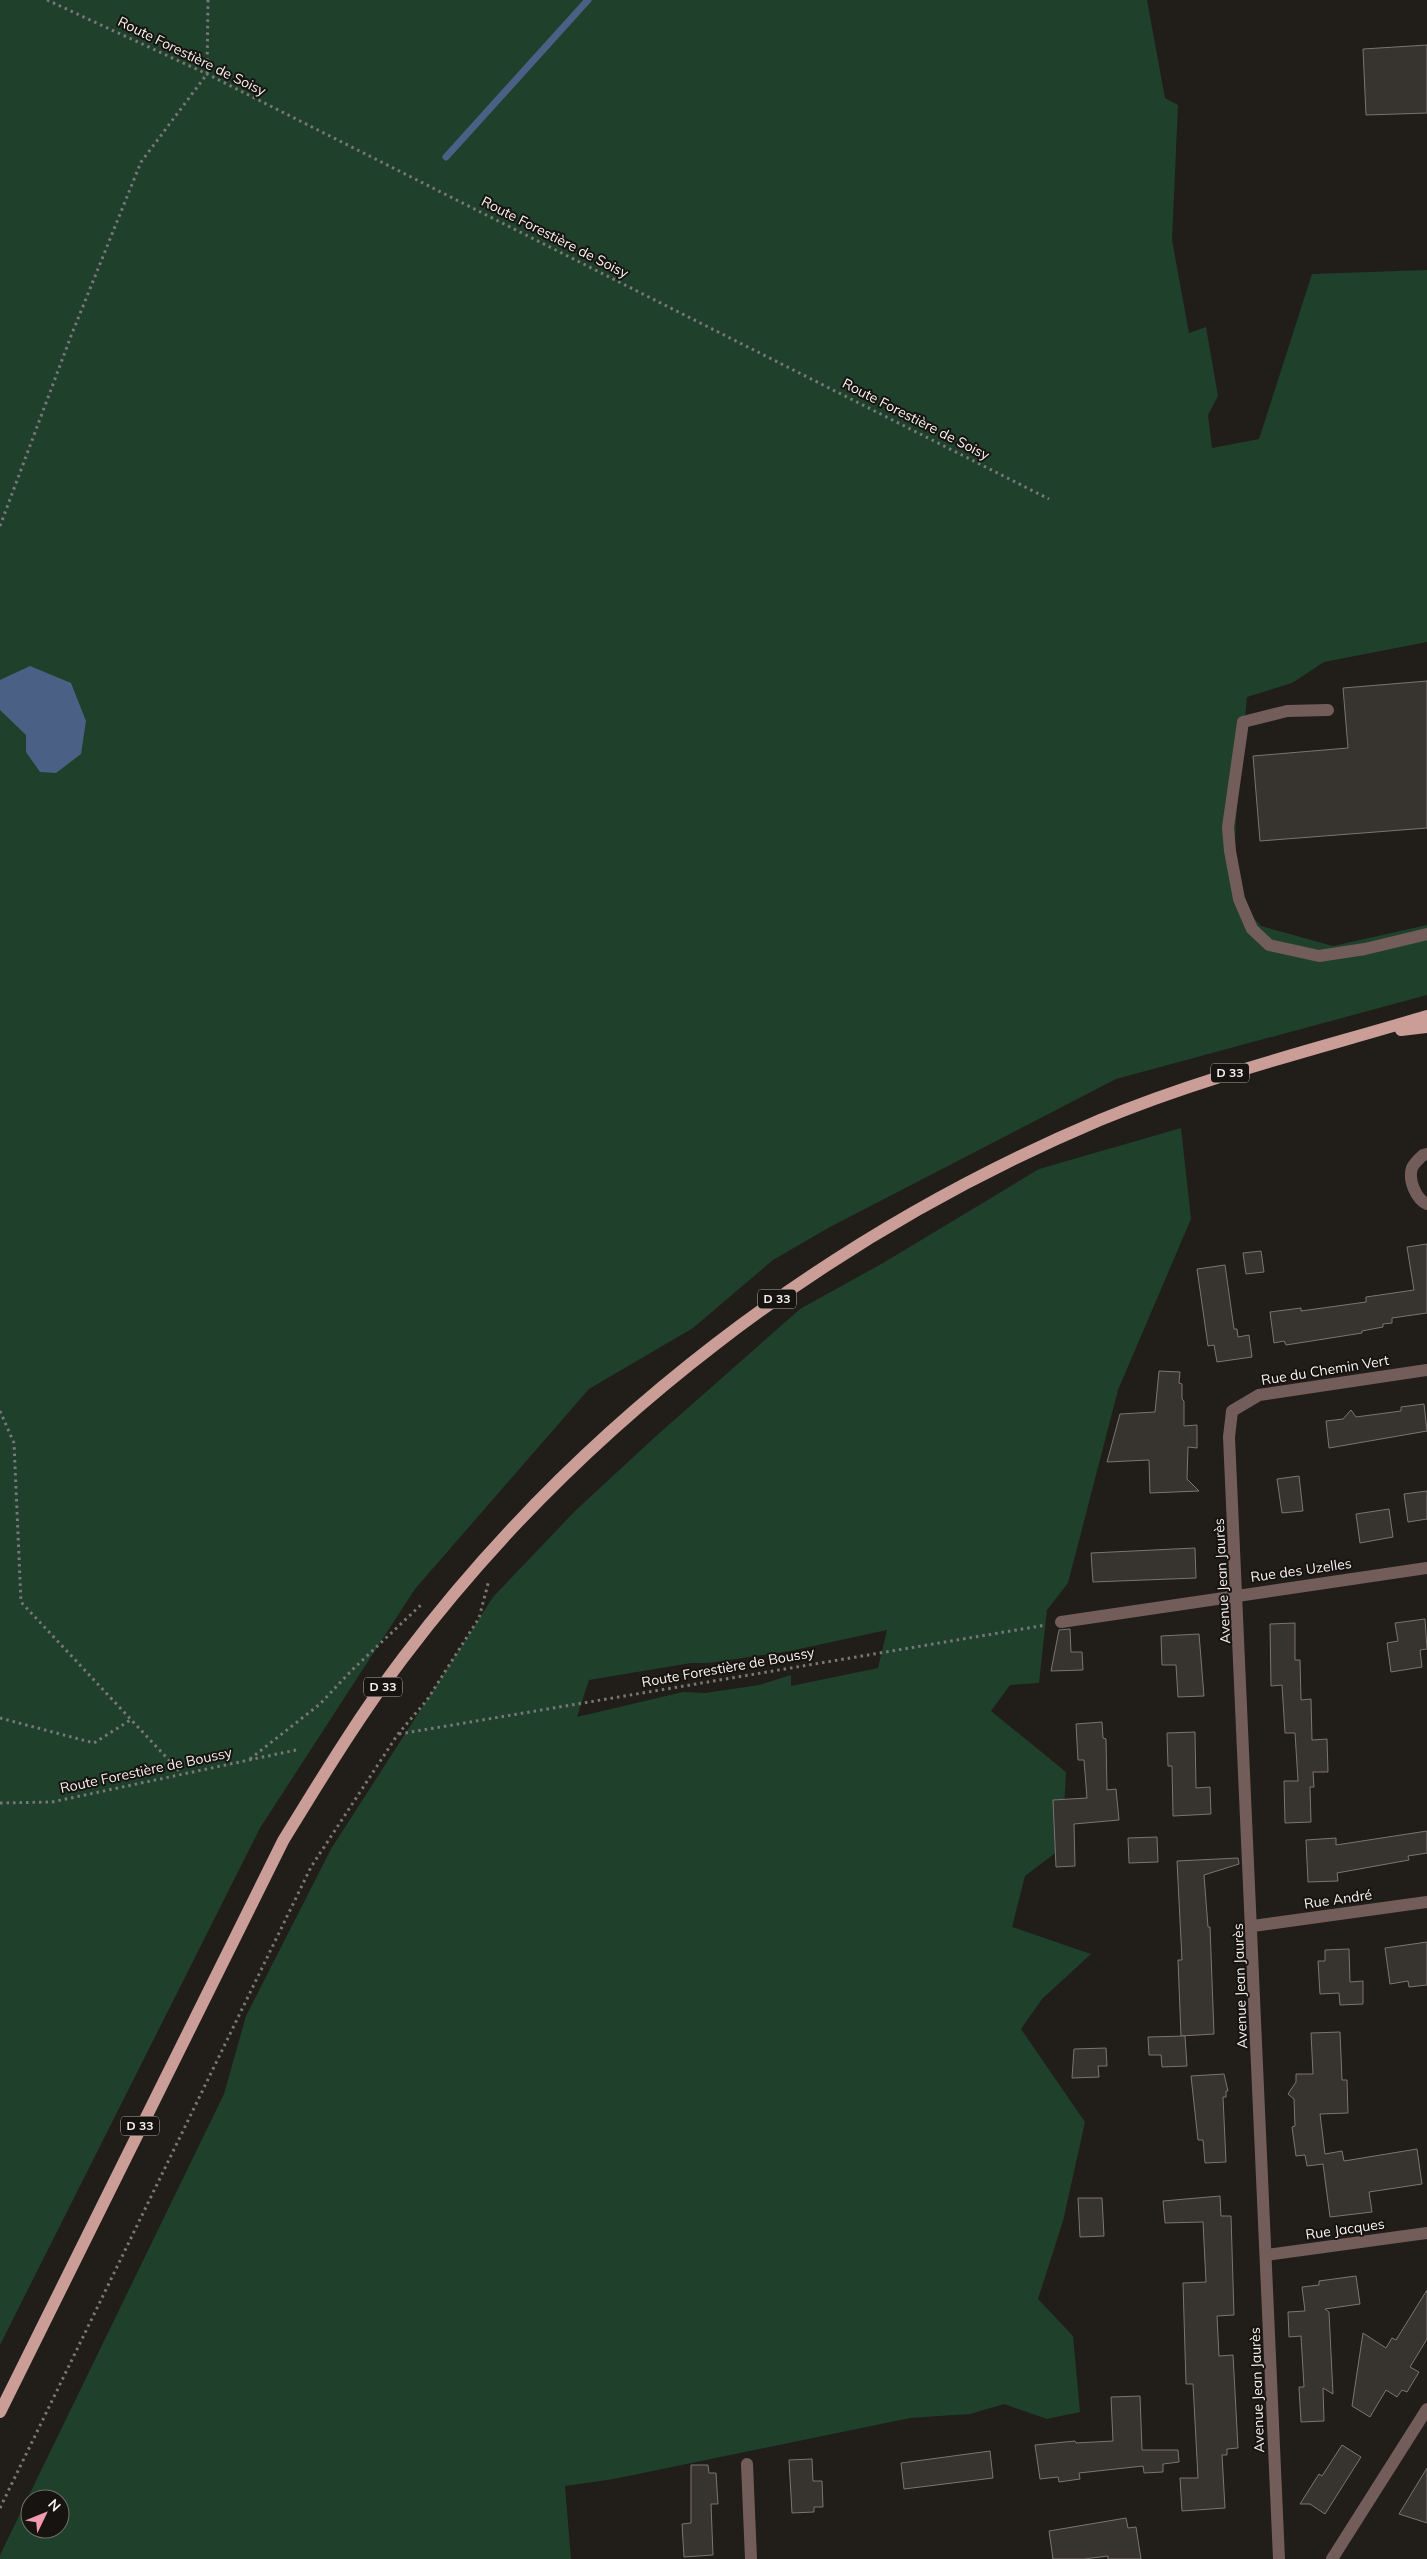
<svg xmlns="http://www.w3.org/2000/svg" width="1427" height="2559" font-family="Mulish,sans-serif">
  <rect width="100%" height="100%" fill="#211d19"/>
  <g fill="#1f402b" fill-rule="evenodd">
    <path d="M0,0H1147L1165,98L1178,105L1172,240L1189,333L1206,327L1218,396L1208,415L1212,448L1259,439L1312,274L1427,270V642L1324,662L1292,683L1247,697L1236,819L1233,896L1261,926L1333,946L1427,925V995L1116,1079L830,1227L773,1260L693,1328L589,1389L415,1589L260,1828L0,2345Z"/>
    <path d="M1181,1128L1191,1219L1118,1390L1068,1583L1047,1610L1039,1683L1010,1685L991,1711L1066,1772L1062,1848L1025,1876L1012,1927L1091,1954L1042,1999L1021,2029L1085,2122L1063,2221L1038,2299L1073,2336L1080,2412L1047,2419L1004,2404L970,2414L910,2418L614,2479L565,2486L571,2559H0V2555L224,2094L246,2016L331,1849L493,1597L575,1511L655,1437L800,1309L883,1263L1039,1169ZM887,1630L878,1668L791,1686V1675L759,1685L705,1693L683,1692L577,1717L589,1680L691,1663H709L790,1651ZM30,2499H60V2529H30Z"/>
  </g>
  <path fill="#4b6085" d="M30,666L71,683L86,721L81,754L56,773L40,772L26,752V735L0,710V680Z"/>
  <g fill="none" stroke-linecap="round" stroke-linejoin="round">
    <path stroke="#4b6085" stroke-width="7" d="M446,157L588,0"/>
  </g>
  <g fill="#37332f" stroke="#7a7570">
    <path d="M1427,45V113L1366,115L1363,49Z"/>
    <path d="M1427,681V828L1260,841L1253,756L1348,748L1343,688Z"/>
    <path d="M1427,1244V1313L1392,1318V1323L1383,1324V1327L1362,1331V1333L1286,1345L1284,1341L1274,1343L1270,1312L1301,1308V1311L1366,1302V1297L1414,1290L1407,1247Z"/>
    <path d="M1261,1251L1264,1272L1246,1274L1243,1253Z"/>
    <path d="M1225,1265L1234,1329H1237L1238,1337L1249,1335L1252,1357L1217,1362L1214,1345L1208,1346L1197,1269Z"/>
    <path d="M1159,1371L1180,1372L1179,1383L1182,1384V1399L1184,1401V1426L1197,1425V1448L1188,1447L1187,1479L1199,1491L1150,1493L1149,1460L1107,1462L1120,1414L1155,1412Z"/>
    <path d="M1424,1404L1427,1431L1329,1448L1326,1421L1343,1419L1351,1410L1356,1417L1401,1411V1407Z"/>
    <path d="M1299,1476L1303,1511L1282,1513L1277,1479Z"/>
    <path d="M1427,1491V1519L1408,1522L1404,1494Z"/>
    <path d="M1389,1509L1393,1537L1360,1543L1356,1514Z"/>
    <path d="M1195,1548L1196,1578L1093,1582L1091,1553Z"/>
    <path d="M1425,1619L1427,1649L1420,1650L1422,1667L1391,1672L1387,1643L1398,1641L1395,1623Z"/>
    <path d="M1295,1623V1660H1300L1301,1700L1311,1699L1312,1740L1327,1739L1328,1772H1313L1314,1787H1310L1311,1822L1285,1823L1284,1781H1298L1295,1733H1285L1282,1685L1271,1686L1270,1624Z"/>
    <path d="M1070,1629L1071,1652H1082L1083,1670L1051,1671L1059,1630Z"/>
    <path d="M1199,1634L1204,1696L1178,1697L1176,1665H1162L1161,1636Z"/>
    <path d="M1102,1722L1103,1738L1106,1739L1107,1790L1116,1789L1119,1820L1074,1824L1075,1866L1056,1867L1053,1800L1087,1798L1084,1760H1078L1076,1724Z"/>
    <path d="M1195,1732L1196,1788L1210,1787L1211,1814L1173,1816L1172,1766H1168L1167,1733Z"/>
    <path d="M1427,1831V1853L1408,1856L1409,1860L1337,1873L1338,1881L1308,1882L1306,1840L1336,1838V1845Z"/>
    <path d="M1157,1837L1158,1862L1129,1863L1128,1838Z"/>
    <path d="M1238,1858L1239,1864L1204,1875L1208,1927H1210L1214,2034L1181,2036L1178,1960H1182L1177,1861Z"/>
    <path d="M1427,1942V1985L1409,1987L1408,1981L1390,1984L1385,1948Z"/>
    <path d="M1349,1949L1350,1982L1363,1981V2004L1340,2005L1339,1993L1320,1994L1318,1961H1325V1950Z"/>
    <path d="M1340,2032L1342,2080H1347L1348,2113L1320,2114L1325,2154L1342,2151L1344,2161L1417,2149L1422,2184L1369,2192L1372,2212L1330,2217L1323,2164L1307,2166L1305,2155L1296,2156L1292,2127L1295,2126L1294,2099L1288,2094L1296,2082V2074H1313L1311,2033Z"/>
    <path d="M1185,2036L1187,2066L1162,2067L1161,2055H1149L1148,2037Z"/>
    <path d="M1106,2048L1107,2066H1098L1099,2077L1072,2078L1074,2049Z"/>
    <path d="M1224,2074L1228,2091H1226V2097H1223L1226,2162L1205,2163L1203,2140H1198L1191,2076Z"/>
    <path d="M1220,2196L1221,2216H1231L1234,2315L1217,2316L1219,2356L1233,2355L1238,2448L1227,2449V2455H1222L1225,2508L1182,2511L1180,2478H1198L1193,2384H1186L1183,2283L1206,2282L1203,2222L1165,2223L1163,2201Z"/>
    <path d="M1078,2198H1102L1104,2236L1080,2237Z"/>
    <path d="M1356,2276L1360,2304L1325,2309L1329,2312L1333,2394L1323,2388L1324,2421L1301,2422L1299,2387H1304L1301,2336L1289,2337L1288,2312L1305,2311L1302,2287L1319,2285V2281Z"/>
    <path d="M1427,2290V2339L1410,2367L1419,2372L1407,2392L1402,2390L1397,2397L1386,2390L1370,2417L1352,2406L1363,2333L1386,2348L1392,2338L1396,2340Z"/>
    <path d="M1140,2396L1142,2450H1178L1179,2462L1163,2464V2472L1144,2473L1143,2466L1079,2473L1080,2479L1059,2482L1058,2477L1040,2479L1035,2445L1075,2441L1076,2443L1113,2441L1111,2397Z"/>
    <path d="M1342,2445L1361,2457L1325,2514L1310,2504H1300L1319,2474L1322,2476Z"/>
    <path d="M990,2451L993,2478L904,2489L901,2463Z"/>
    <path d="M812,2459L813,2481H822L823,2507H814V2512L792,2513L789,2460Z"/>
    <path d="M691,2465H708L709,2473H716L718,2504H711L713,2555L684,2557L682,2524L691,2523Z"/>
    <path d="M1427,2468V2523L1399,2514Z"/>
    <path d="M1126,2518L1128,2528L1136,2527L1141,2559H1108V2556L1084,2559H1053L1049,2531Z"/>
  </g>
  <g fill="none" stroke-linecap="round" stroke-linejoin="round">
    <g stroke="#7a7774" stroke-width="3" stroke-dasharray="2.5 4" stroke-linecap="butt">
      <path d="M47,0L207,74L1049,499"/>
      <path d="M0,526L71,336L141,162L207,74L208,0"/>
      <path d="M0,1411L14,1443L21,1602L181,1773"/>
      <path d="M0,1718L94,1743L132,1719"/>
      <path d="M399,1734L1046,1625"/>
      <path d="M250,1759L320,1704L352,1670L422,1604"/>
      <path d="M0,1803L52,1802L296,1750"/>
      <path d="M0,2508L311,1867L398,1734L427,1700L479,1618L489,1580"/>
    </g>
    <g stroke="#735d5a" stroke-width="12">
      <path d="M1328,710L1287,711L1243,722L1228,827L1230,851L1239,899L1252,929L1269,945L1319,956L1365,949L1427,934"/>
      <path d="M1427,1154L1423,1155C1420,1158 1414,1163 1412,1168C1408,1180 1416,1199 1427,1204"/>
      <path d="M1061,1622L1427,1568"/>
      <path d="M1253,1926L1427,1902"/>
      <path d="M1266,2255L1427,2233"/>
      <path d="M747,2464L751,2559"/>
      <path d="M1279,2559L1229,1437L1232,1411L1259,1395L1427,1370"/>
      <path d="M1332,2559L1427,2409"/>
    </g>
    <g stroke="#ca9d97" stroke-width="12">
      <path d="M1401,1030L1427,1027"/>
      <path d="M0,2412L283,1841C321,1779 359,1716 403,1658C581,1422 828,1235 1100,1120C1206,1076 1317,1049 1427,1016"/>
    </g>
  </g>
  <g text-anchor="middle" stroke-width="4" stroke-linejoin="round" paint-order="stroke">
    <g fill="#171310" stroke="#b3b0ae" stroke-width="1">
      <rect x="1211" y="1063.5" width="38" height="19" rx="4"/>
      <rect x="758" y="1289.5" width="38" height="19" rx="4"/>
      <rect x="364" y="1677.5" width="38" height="19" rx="4"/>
      <rect x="121" y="2116.5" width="38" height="19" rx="4"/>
    </g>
    <g font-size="12" font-weight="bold" fill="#f6f3f1">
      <text x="1230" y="1077">D 33</text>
      <text x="777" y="1303">D 33</text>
      <text x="383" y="1691">D 33</text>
      <text x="140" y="2130">D 33</text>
    </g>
    <g font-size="14" fill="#f6f3f1" stroke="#171310">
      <text transform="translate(192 56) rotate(26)" y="5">Route Forestière de Soisy</text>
      <text transform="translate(555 237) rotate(27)" y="5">Route Forestière de Soisy</text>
      <text transform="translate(916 419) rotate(27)" y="5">Route Forestière de Soisy</text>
      <text transform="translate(1325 1370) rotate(-9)" y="5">Rue du Chemin Vert</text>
      <text transform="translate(1301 1570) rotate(-8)" y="5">Rue des Uzelles</text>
      <text transform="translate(1222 1581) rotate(-93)" y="5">Avenue Jean Jaurès</text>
      <text transform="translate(728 1667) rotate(-10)" y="5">Route Forestière de Boussy</text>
      <text transform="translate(146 1770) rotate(-12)" y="5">Route Forestière de Boussy</text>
      <text transform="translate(1338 1899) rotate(-8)" y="5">Rue André</text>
      <text transform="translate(1240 1986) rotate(-92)" y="5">Avenue Jean Jaurès</text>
      <text transform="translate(1345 2229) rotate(-8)" y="5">Rue Jacques</text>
      <text transform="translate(1257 2390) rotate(-92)" y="5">Avenue Jean Jaurès</text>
    </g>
  </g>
  <g transform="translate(45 2514) rotate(47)"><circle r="24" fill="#171310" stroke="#706d6a"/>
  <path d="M0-4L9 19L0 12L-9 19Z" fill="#f29aad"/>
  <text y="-8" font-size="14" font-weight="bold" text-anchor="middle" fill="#f6f3f1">N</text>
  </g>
</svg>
